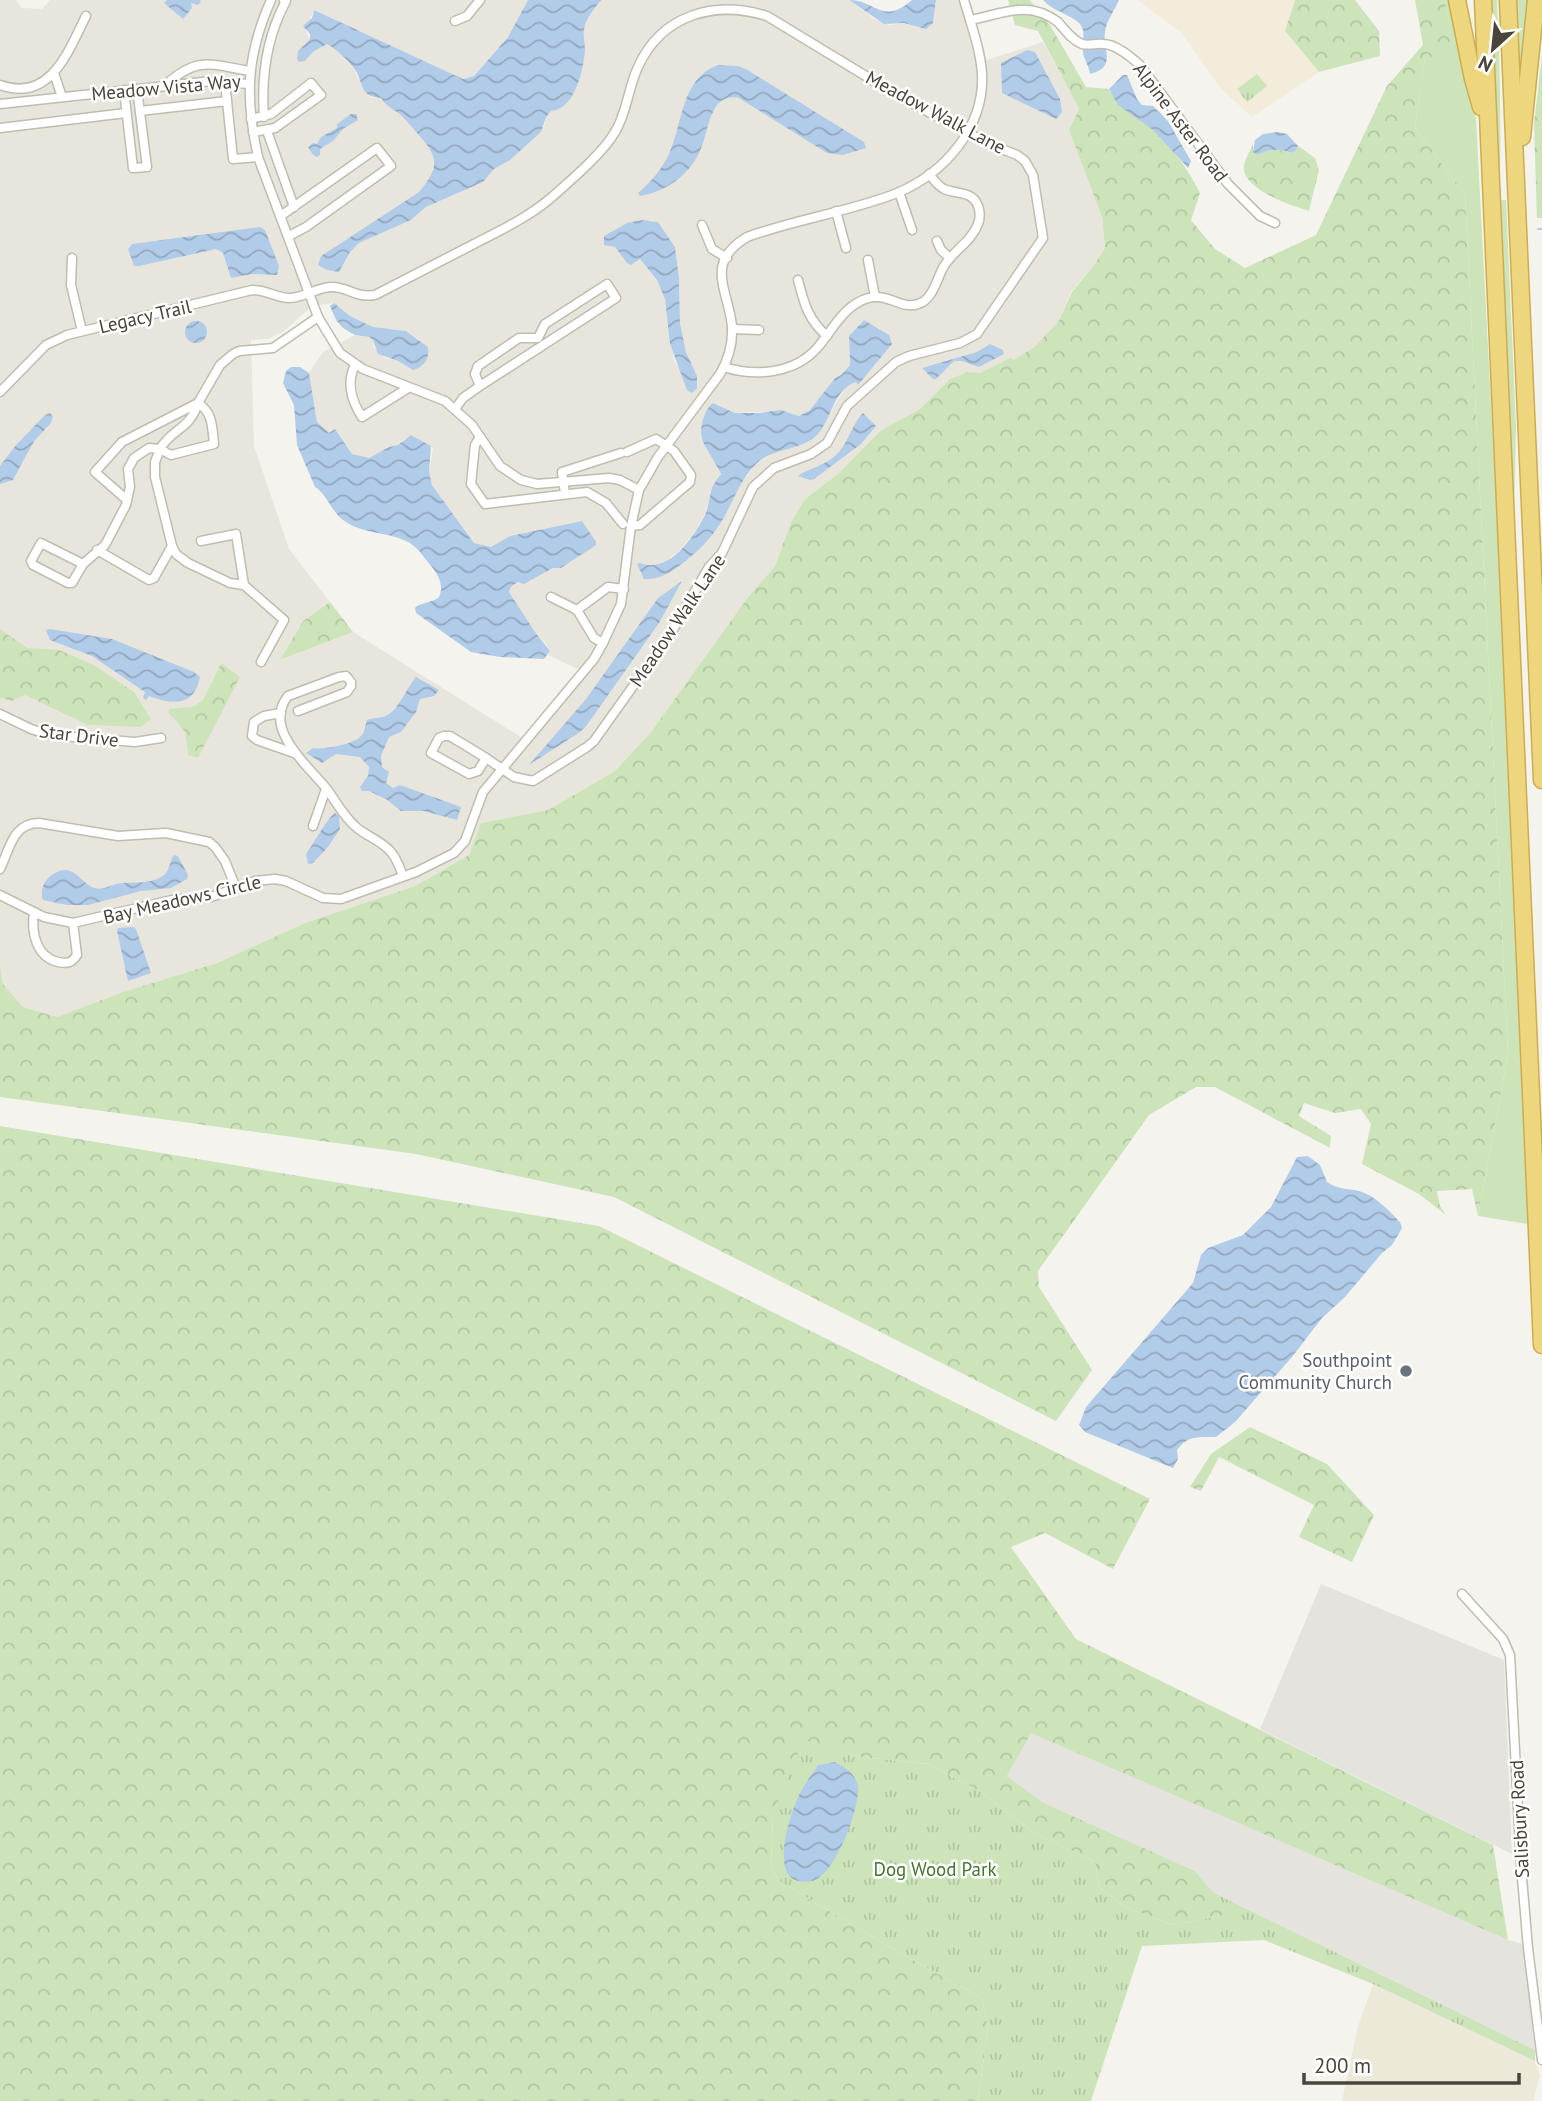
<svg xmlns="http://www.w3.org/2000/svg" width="1542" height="2101" font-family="'PT Sans',sans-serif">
  <defs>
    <pattern id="forest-crowns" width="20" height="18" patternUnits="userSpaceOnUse" patternTransform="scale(1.75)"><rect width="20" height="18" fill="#cde4bb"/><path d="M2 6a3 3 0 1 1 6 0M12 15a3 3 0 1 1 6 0" fill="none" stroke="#b2c5a2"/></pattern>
    <pattern id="park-tufts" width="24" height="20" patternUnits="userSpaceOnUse" patternTransform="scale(1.75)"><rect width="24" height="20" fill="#cde4bb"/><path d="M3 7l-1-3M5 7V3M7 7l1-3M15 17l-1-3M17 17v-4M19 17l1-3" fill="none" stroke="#b2c5a2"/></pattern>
    <pattern id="water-waves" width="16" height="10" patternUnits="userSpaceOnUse" patternTransform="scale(1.75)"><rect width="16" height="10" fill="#b1cce9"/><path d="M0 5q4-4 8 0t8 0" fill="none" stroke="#92a7be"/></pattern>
  </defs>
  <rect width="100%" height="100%" fill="#f5f3ed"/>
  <path fill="#e8e6dc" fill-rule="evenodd" d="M0,0H16L22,8L42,9L50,0H528L508,37L474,76L463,79L314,10L305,29L310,39L300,49L307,59L313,52L327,44L334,48L353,68L365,92L372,98H381L402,116L430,146L435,158L431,177L419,192L376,222L335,246L344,264L350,251L359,243L411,220L426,207L483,182L494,169L503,164L544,126L546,117L551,111L574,92L582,69L584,28L592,12L602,0H849L874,19L889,25L904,23L909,25L933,23L936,0H960L973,41L977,63L1043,42L1079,109L1069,130L1102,217L1105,248L1094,265L1071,292L1058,322L1034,347L1014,360L1010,359L980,373L967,372L950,379L920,409L880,431L839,473L805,499L791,522L775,566L748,597L651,732L615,771L548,810L481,823L469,855L415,886L305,923L217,963L123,992L57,1017L23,1007L3,984L0,966ZM650,220L657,222L675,247L679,278L680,323L686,352L697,376L695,391L674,360L665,299L657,280L640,258L615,247ZM334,303L350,316L373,327L406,331L422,342L407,367L398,361L385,358L374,347L373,340L369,337L355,335L323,352L309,373L317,422L322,429L330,434L335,429L352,454L359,457L369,458L389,447L398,445L404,439L433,448L429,471L432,485L474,543L491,547L510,536L582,521L596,545L561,568H553L524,583L519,582L511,587L509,592L535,632L546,644L550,651L548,655L588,674L529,742L353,632L281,660L303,621L330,602L289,549L254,446L251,340L268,339L283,332L312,306ZM864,320L889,335L877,363L863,378L846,387L816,436L772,453L757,463L734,493L718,527L689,559L640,573V563L649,566H659L680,550L694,533L705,514L711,491L721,474L701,437L704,415L707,410L713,403L735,413L784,411L799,416L805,414L817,403L834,378L841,375L850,365L849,336ZM221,663L188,755L185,732L168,712L169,709L194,706L203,700Z"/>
  <path fill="#f3ecdb" d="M1137,0H1295L1285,31L1319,72L1252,117L1221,89L1181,32Z"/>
  <g fill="#e5e3de">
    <path d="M1321,1584L1504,1660L1512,1854L1260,1729Z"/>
    <path d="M1031,1732L1508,1940L1523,1944L1535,2050L1212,1892L1195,1871L1044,1803L1007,1776Z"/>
  </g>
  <path fill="#ece9d9" d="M1373,1984L1535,2061L1540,2076L1533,2101H1342L1358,2026Z"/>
  <g fill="#cde4bb">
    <path d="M1445,0H1453L1472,85L1476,119L1497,518L1528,1224L1478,1216L1508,1054L1465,194L1415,128L1425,55L1452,40Z"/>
    <path d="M1491,0H1497C1500,61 1501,122 1500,184Z"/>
    <path d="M1516,0H1532L1522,74H1519Z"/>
    <path d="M1501,200H1506L1516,427L1514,520Z"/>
  </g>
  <g fill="url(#forest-crowns)">
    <path d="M1008,0H1030L1050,25L1086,87L1109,89C1122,112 1135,113 1153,130C1173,148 1188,169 1200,193L1191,220L1215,249L1245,268L1316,235L1387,86L1423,45L1415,0H1445L1452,40L1444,50L1434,57L1425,56L1415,128L1465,194L1508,1054L1478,1216L1472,1189L1437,1191L1440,1206L1446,1215L1419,1194L1362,1164L1371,1124L1361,1109L1335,1113L1304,1103L1299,1116L1331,1136L1330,1148L1215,1087H1196L1149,1115L1038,1271L1039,1287L1092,1370L1056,1421L614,1197L416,1154L0,1097V966L3,984L23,1007L57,1017L123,992L217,963L305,923L415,886L469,855L481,823L548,810L615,771L651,732L748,597L775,566L791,522L805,499L839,473L880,431L920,409L950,379L967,372L980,373L1010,358L1014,360L1034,347L1058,322L1072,292L1094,265L1105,248L1102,217L1069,130L1079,109L1038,31L1015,25Z"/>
    <path d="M1295,0H1355L1379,31L1380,56L1319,72L1285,31Z"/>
    <path d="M1542,55V218H1537L1534,124Z"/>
    <path d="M1253,144V151L1257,155C1270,148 1278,149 1291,153L1296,151L1298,146L1315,158L1319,170L1309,211C1292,206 1240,189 1244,165C1245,159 1250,151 1253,144Z"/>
    <path d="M330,602L353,632L280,660L303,621Z"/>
    <path d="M0,629L27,648L59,650L94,665L134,692L151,719L141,727L88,725L25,695L11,701L0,697Z"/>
    <path d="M221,663L240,677L198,758L188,755L185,732L168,712L169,709L194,706L203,700Z"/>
    <path d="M0,1126L599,1226L1150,1499L1113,1569L1045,1533L1011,1547L1076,1639L1493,1845L1508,1940L1031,1733L1007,1776L1044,1803L1195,1871L1231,1914L1173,1925L1127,1908L1099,1887L1095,1862L1033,1832L981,1792L928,1764L853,1756L805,1741L773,1816L771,1866L779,1881L895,1950L982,1998L988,2027L978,2101H0Z"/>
    <path d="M1250,1427L1327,1464L1374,1515L1352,1562L1299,1537L1314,1505L1219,1457L1201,1491L1190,1487L1211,1454Z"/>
  </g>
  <g fill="url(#park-tufts)">
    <path d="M1257,74L1267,86L1247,102L1237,89Z"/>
    <path d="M805,1740L853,1756L928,1764L981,1792L1033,1832L1095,1862L1099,1887L1127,1908L1173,1925L1230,1914L1212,1892L1535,2050V2061L1373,1984L1264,1940L1142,1946L1091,2101H978L988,2027L982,1998L895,1950L779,1881L771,1866L773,1816L791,1767Z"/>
  </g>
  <g fill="url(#water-waves)">
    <path d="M167,0H200L201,2L198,5L191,3L192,8L183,19L164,3Z"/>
    <path d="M528,0H602C595,7 586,19 584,29C583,36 585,44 585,51C583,71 575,109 551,111L546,117L541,132L510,160L494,169L483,182L426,207L411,220L359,243L350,252L339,272L327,270L318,265L321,256L419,192C442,165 437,155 416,132C411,126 406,120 401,115C394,110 385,105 381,98C357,96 365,82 353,67C346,59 336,49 327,44L313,52L305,61L299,62L297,59L298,51L310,39V34L303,26L312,18L314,10L463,79L474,76L508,37Z"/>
    <path d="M849,0C876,0 882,26 912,0H936L933,23L926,29L904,23L884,24Z"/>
    <path d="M1043,0H1119C1115,10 1106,21 1105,32C1102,49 1118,67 1090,74C1089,66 1084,60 1083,52C1081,37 1090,28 1072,18C1061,11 1052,10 1043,0Z"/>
    <path d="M1027,50L1035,52L1060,99L1062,112L1056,119L1002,93L1001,63Z"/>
    <path d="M718,65L738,66L746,69L864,142L866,148L843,155L827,153L739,98C708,91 709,135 699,153C688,176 665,192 640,196L638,193C650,183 662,169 669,154C683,123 681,78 718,65Z"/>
    <path d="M1123,75H1127L1137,99L1142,105L1153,106L1168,121L1191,161L1188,168L1153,130L1118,105L1109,89Z"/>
    <path d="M351,114H356L358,120L343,129L333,141L320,149V155L317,157L313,155L308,147L313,143L317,144L321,137L337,128V124Z"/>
    <path d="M1278,132L1287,134L1298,146L1296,151L1291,153C1278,148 1270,149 1257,155L1253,152L1255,140L1263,134Z"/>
    <path d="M642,220L658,222L675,247L679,278L680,323L686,352L697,376V388L692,393L687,390L670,344L665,299L657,280L640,259L631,265L627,263L615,247L604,245V236L627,223Z"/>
    <path d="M260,227L265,230L279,266L277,275L252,274L231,278L223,253L216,249L139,266H134L128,249L132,244Z"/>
    <path d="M334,303L350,316L373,327L406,331L428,347C430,359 424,367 413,370L398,361L378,354L373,340L369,337L355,335L343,328L336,320L330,306Z"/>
    <path d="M864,320L889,335L892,344L858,385L856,382C832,390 832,422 815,437C798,451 772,448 756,464C740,480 734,500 723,519C712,538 696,554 679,566C668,574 658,580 644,579L637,564L640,563C669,574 693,538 705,515C709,506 709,496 712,488C714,483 718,478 721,474C716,463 706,450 702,439C699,428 704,409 713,403L735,413H759L781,410L799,416L810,410L835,378L841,375L850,365L849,336Z"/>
    <circle cx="196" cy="332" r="11"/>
    <path d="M990,344L1003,350L1004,354L979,367L962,361H954L936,379H933L922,368L977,352Z"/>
    <path d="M291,367H300L309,373L317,422L329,433L335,429L352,454L369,458L389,447L398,445L411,435L431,446L429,471L432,485L474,543L491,547L510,536L582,521L596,542V545L561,568H553L524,584L518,582L511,587L509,592L535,632L550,651L544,659L500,657L471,652L416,613L415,608C422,602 432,603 439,597C444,586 439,576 432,567C425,559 419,549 410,543C389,531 363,535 343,520C331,511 326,493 315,487L297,445L294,405L283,383L286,371Z"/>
    <path d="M50,413L53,416L51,423L35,440L28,452L13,480L0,484V466L16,445L45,415Z"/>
    <path d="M863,413L876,426L861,444L814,479L810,480L798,476C808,468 825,466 836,455C849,443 851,425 863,413Z"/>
    <path d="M682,581L659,623L587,725L580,732L529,765L586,699L658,598Z"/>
    <path d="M50,629L112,639L194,672L200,677C194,707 173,705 149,696L146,700L143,698L145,692L92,656L50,640L46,630Z"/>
    <path d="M416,677L439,690L434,696L420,699L416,712L401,732L389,737L381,756L382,767L389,772L386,783L393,788L400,785L461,807L457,820L424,811H401L386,799L369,791H362L360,787L368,776L369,767L360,757L336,754L322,763L306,753L313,748C323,750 355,744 361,736C365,732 365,726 367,720C375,717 382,719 389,714C399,708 408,686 416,677Z"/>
    <path d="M335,813L339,816L340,829L328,847L313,863L308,864L306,854C313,845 327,818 335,813Z"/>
    <path d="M174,855L178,856L188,875L187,879L171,888L141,891L88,905H67L43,900C38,886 50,871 65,870C76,870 83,883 92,887C104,892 112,883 123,883C137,882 154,884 165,874C170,869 170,860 174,855Z"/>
    <path d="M133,927L136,929L151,973L128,981L117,931L118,928Z"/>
    <path d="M1308,1156L1320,1165L1327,1182C1338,1190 1347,1188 1359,1191C1376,1196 1388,1210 1400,1222L1402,1228L1392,1245L1382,1253L1345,1297L1322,1318L1292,1357L1235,1422L1216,1437C1199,1437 1187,1435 1177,1450L1178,1459L1173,1468L1085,1432L1079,1425L1086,1407L1193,1283L1201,1255L1208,1248L1243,1235L1271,1207L1297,1157Z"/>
    <path d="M835,1762C845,1768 857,1774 858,1788C859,1810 835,1876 812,1881C767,1890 787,1824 796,1802C801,1789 810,1777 818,1765Z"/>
  </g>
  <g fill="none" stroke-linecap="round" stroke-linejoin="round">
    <path stroke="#b1cce9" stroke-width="2" d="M1538,229H1542"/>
    <defs>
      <g id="street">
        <path d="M271,0C246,56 245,98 258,157L318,317L340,353L363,369L445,401L472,425L500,466L521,480L537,484L609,478L620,480L639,490"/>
        <path d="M970,20C1005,13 1029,0 1058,22C1065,30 1072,40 1082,44C1090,46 1096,43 1103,44C1116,44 1131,57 1140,65L1228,184L1260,216L1275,223"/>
        <path d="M455,21L467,16L480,0"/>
        <path d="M54,73L62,97"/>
        <path d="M225,82L233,159L258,157"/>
        <path d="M0,85C50,103 68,52 86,16"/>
        <path d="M164,86C198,56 208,64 250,71"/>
        <path d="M124,90L133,168L147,167L137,89"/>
        <path d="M0,104L212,81L248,84"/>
        <path d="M140,111L227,101"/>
        <path d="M264,117C261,76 266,38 286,1L284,0"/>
        <path d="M251,119L271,114L311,83L321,95L275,128L253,132"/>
        <path d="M0,128L126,113"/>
        <path d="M267,131L294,207"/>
        <path d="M899,192L912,230"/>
        <path d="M836,211L846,248"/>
        <path d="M282,215L377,148L391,166L306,227L289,236"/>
        <path d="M702,225L712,249L727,258"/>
        <path d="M937,241L941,250L950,258"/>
        <path d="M72,258L71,285L82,331"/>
        <path d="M868,260L875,297"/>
        <path d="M798,280C804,303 808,320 827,336"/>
        <path d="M607,284L616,298L480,386L475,374L478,366L519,338H538L545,324Z"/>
        <path d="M732,329L759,330"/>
        <path d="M355,365C346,383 351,400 362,417L408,388"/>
        <path d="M724,367C755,377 795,374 818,347C830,333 840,313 857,303C884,286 899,311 918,304C933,300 937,278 944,266C954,250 971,242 978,224C980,219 980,214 979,209C974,190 958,195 944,189C938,186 933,179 929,174"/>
        <path d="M0,392L46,345L67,335L252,290C267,290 277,298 289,298C304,298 317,287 332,287C349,287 354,298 375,295C408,278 441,261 474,244C501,230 529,217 552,197C570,181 603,153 615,132C627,113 628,88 638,67C662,14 715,0 767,16L902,98L989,144L1017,155L1025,161L1033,175L1043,238L977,334L960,343L909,356L896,362L847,406L827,443L811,454L774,468L753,487L722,553L709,567L671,633L594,741L587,747L533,781L514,777L486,758"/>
        <path d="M455,409L463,398L480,386"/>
        <path d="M480,437L475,445L471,484L485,504L587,492L606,503L623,524"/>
        <path d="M627,452L656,439L674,451L691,475L690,482L640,525L631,526"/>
        <path d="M565,493L562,472L621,453"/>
        <path d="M127,500L95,472L122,442L198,403L220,365L233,354L239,351L273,348L318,317"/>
        <path d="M201,541L236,534L244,585"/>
        <path d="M41,543L83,564L72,583H68L33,565L31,561Z"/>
        <path d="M97,550L149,580L154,578L172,546"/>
        <path d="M83,564L105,545L126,505L130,487L128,469L134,458L149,448L160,449C172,428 189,431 198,403C213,413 212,426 214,444L171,455L160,449L155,462V477L172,546L176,554L188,563L230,583L244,585L284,620L261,662"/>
        <path d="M551,597L577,610L594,638L603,643"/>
        <path d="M577,610L608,587L624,589"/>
        <path d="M298,711L347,692L351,686V682L346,676L339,677L288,696C262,728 307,765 326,788C336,801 343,816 356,827C366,836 382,841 391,852C397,859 400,868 403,876"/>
        <path d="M281,713L264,716L254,722L252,736L257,740L294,753"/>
        <path d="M0,714L31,729L50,735L135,742L161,738"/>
        <path d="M444,736H450L486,758L478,771L469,774L431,753L439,738Z"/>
        <path d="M313,826L326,789"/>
        <path d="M0,869C10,848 13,823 39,823L118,836L166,833L209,842L215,847L225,861L236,888"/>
        <path d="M0,895L44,917L73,923L172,900L211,897L255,881L275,879L286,881L323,898L341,899L416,872L454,853L465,841L483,792L594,659L603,643L621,604L631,526L639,490L658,457L720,374C728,360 733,342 732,326C728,289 704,263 747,237C796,219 849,212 897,193C945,173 985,127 982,73C980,48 971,24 964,0"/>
        <path d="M34,912C31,932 36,957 58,962C67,964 72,963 77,955L73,923"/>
        <path d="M1462,1594L1503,1639L1510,1655L1521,1866L1528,1948L1542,2060"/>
      </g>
      <g id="highway">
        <path d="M1457,0L1473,79L1481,107"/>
        <path d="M1483,0L1542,1345"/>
        <path d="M1508,0L1542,780"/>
        <path d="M1522,137L1536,0"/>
      </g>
    </defs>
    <use href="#street" stroke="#bfbcb0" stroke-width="11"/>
    <use href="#highway" stroke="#cdad4f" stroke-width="19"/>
    <use href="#street" stroke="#fff" stroke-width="8"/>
    <use href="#highway" stroke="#eed67f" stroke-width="16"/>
  </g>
  <circle fill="#6b7280" stroke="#fff" stroke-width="2.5" cx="1406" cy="1371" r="7"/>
  <g text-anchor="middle" stroke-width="5" stroke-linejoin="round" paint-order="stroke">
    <g font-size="19" fill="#49453b" stroke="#fff">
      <text transform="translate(166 87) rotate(-5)" y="7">Meadow Vista Way</text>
      <text transform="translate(936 112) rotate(28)" y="7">Meadow Walk Lane</text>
      <text transform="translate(1181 122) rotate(53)" y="7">Alpine Aster Road</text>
      <text transform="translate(145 316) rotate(-13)" y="7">Legacy Trail</text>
      <text transform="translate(677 620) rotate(-56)" y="7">Meadow Walk Lane</text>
      <text transform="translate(79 735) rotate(7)" y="7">Star Drive</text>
      <text transform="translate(182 899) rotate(-13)" y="7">Bay Meadows Circle</text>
      <text transform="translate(1519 1819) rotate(-93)" y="7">Salisbury Road</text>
    </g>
    <g font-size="19" fill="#5b616d" stroke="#fff" text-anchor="end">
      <text x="1392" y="1367">Southpoint<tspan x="1392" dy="22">Community Church</tspan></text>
    </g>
    <g font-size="19" fill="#457534" stroke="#fff">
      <text x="935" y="1876">Dog Wood Park</text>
    </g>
  </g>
  <g transform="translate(1493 49) rotate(207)" stroke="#ffffff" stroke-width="5" paint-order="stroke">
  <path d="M0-5L12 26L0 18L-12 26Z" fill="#49453b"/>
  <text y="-10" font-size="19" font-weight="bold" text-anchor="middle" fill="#49453b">N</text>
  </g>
  <path d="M1304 2073v10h215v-10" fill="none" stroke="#49453b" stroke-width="3.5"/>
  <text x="1314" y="2073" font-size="21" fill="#49453b" stroke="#ffffff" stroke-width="5" paint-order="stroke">200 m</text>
</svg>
